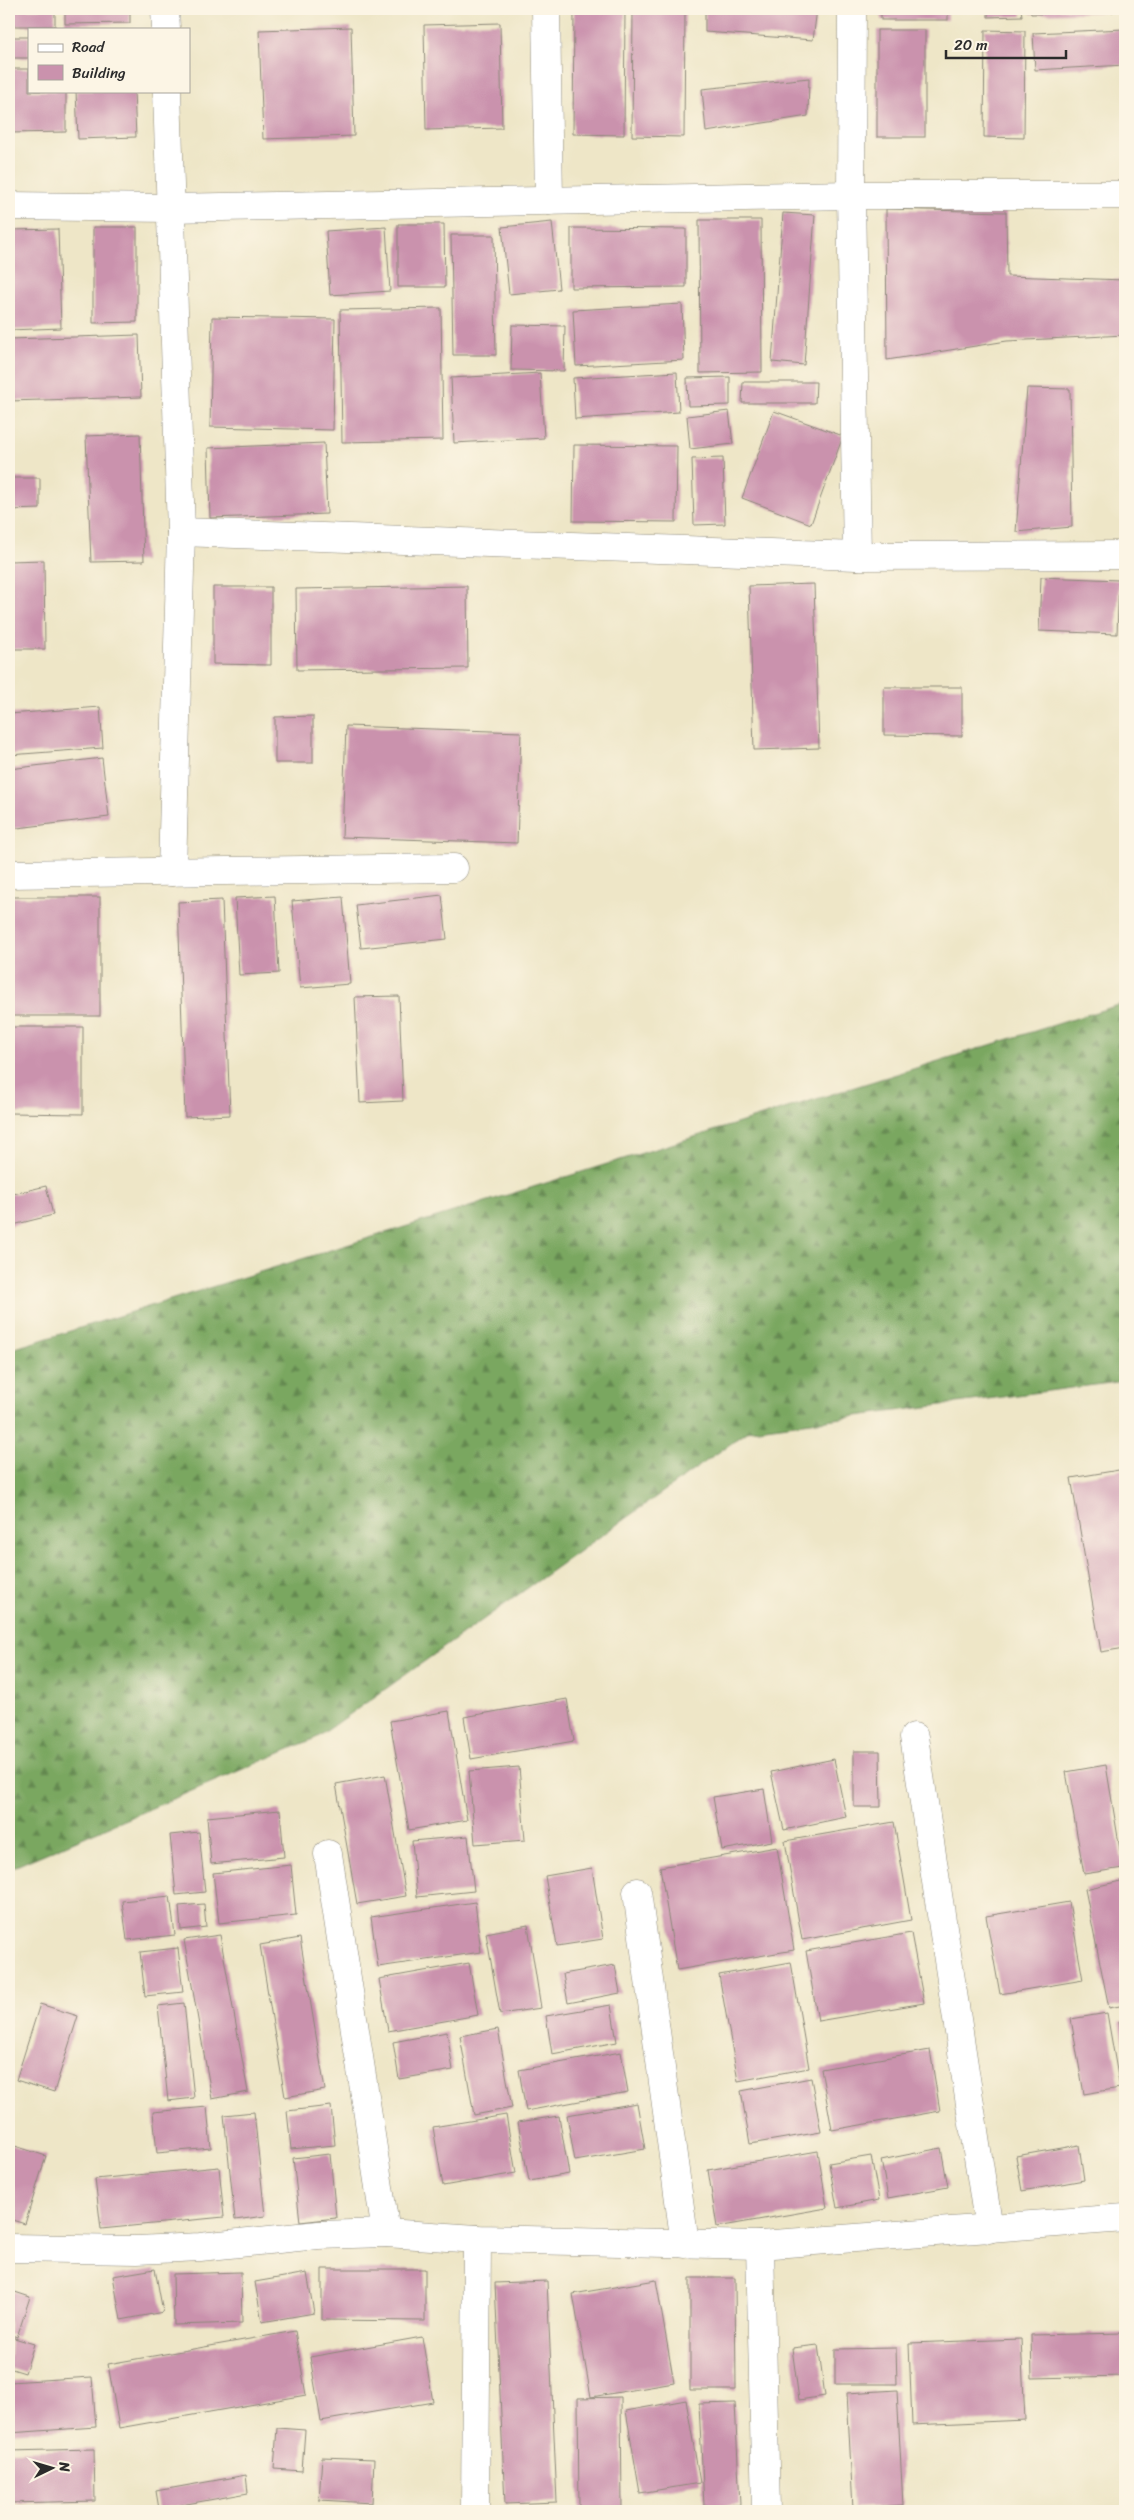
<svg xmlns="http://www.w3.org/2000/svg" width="1134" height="2520" font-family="Sriracha,sans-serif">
  <defs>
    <pattern id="forest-firs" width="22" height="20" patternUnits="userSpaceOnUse" patternTransform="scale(1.25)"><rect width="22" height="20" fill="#7aa761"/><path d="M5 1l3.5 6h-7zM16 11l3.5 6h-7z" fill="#648850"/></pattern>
  </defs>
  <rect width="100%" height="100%" fill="#fcf5e5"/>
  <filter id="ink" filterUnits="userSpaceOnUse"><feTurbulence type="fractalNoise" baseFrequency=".02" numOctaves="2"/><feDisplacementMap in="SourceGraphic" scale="10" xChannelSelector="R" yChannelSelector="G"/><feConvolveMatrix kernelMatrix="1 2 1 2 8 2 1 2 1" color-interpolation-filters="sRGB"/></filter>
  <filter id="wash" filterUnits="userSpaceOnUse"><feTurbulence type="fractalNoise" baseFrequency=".0096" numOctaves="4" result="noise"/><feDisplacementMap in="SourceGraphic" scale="20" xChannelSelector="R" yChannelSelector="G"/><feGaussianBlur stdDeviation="1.12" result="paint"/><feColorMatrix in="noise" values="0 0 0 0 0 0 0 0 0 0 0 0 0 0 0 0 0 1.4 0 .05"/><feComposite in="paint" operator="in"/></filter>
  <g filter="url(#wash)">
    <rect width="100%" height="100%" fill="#eee6c7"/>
    <path fill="url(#forest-firs)" stroke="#526946" d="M1125,1003V1381L750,1430L318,1737L9,1869V1350Z"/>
    <g id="blocks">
      <g fill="#ca92ad">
        <rect x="9" y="9" width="46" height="17"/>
        <path d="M65,9H130V23L65,24Z"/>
        <path d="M574,9H625L624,135L573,134Z"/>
        <path d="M633,9H685L684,137L632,136Z"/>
        <path d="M705,9H817L813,40L705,32Z"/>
        <rect x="881" y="9" width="67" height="11"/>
        <path d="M988,9H1021L1022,16L988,17Z"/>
        <path d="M1030,9H1113V12L1031,14Z"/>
        <path d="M500,23L502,128L426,130L424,25Z"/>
        <path d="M351,27L354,136L263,139L259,30Z"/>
        <path d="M1125,29V65L1035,70L1033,33Z"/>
        <rect x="877" y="30" width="48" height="107"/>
        <path d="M985,30L1025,31L1024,138L984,137Z"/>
        <rect x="9" y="37" width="20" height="21"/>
        <path d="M9,69H29V91H66V132L9,133Z"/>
        <path d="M809,78L808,116L706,132L702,89Z"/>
        <path d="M76,91H134L136,137L78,139Z"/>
        <path d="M886,209L1006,212L1007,276L1125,280V335L1007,341L887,360Z"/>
        <path d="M783,213L815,215L804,365L772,362Z"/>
        <path d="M699,220H761L762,372L700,373Z"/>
        <path d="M552,222L559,289L509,294L502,227Z"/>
        <path d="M398,224H444L445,287H398Z"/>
        <path d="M93,227H137V322L93,323Z"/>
        <path d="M386,227L390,291L330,295L326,231Z"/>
        <path d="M571,228L686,229V287L571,288Z"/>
        <path d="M58,229L61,328L9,330V230Z"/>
        <path d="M451,235H494L496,355H453Z"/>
        <path d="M682,304L684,360L576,366L573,310Z"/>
        <path d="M441,308L443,440L342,442L340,310Z"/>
        <path d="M212,317L335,319L333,430L210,427Z"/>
        <path d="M512,325L565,326L564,371L511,370Z"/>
        <path d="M139,335L141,397L9,401V339Z"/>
        <path d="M677,372L679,412L575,419L573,378Z"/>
        <path d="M540,373L544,438L454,443L451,378Z"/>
        <path d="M730,377V405L688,406L687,378Z"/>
        <path d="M743,382H816L815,403H742Z"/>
        <path d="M1027,388L1070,389L1072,527L1016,532Z"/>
        <path d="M729,411L733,444L690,449L687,416Z"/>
        <path d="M774,411L843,436L811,524L742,498Z"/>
        <path d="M140,434L144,561L91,562L86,436Z"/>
        <path d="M324,443L327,514L210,518L208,448Z"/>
        <path d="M574,445L677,446L676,522L573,521Z"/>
        <path d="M723,458L725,524L694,525L692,459Z"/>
        <path d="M9,478H40V509L9,510Z"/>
        <path d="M44,560L45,649H9V561Z"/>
        <path d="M1041,577L1119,580L1117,634L1039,631Z"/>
        <path d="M814,584L819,748L754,750L749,586Z"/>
        <path d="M467,586L468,668L297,670L296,589Z"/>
        <path d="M213,587H271V665L213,664Z"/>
        <path d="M884,687H962V736L884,735Z"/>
        <path d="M100,707L103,748L9,755V714Z"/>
        <path d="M313,716V763H275V717Z"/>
        <path d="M346,726L521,732L517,843L342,837Z"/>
        <path d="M102,758L109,817L9,829V769Z"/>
        <path d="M442,895L447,939L361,948L356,905Z"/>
        <path d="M275,896L279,973L239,975L235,898Z"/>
        <rect x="9" y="897" width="91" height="119"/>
        <path d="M343,897L350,984L300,988L292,901Z"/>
        <path d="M222,900L230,1115L185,1117L178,902Z"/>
        <path d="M399,996L403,1101L360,1103L355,997Z"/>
        <path d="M9,1027H83V1114L9,1113Z"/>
        <path d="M46,1186L53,1215L9,1226V1195Z"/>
        <path d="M1125,1469V1648L1101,1652L1071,1478Z"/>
        <path d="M567,1699L574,1741L471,1759L464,1717Z"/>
        <path d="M449,1711L467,1820L409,1830L390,1721Z"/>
        <path d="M854,1751H880L881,1807H854Z"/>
        <path d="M834,1759L846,1817L784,1830L771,1772Z"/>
        <path d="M1106,1765L1123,1868L1084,1874L1066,1772Z"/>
        <path d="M519,1767L525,1840L475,1844L469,1771Z"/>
        <path d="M385,1775L406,1896L357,1904L336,1784Z"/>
        <path d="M764,1789L772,1841L722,1850L713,1797Z"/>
        <path d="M280,1810L284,1857L211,1864L207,1817Z"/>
        <path d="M894,1822L911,1920L802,1940L785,1841Z"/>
        <path d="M199,1832L205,1892L176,1895L170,1835Z"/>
        <path d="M468,1836L474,1891L417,1897L412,1841Z"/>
        <path d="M777,1847L794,1950L677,1970L660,1867Z"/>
        <path d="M291,1865L296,1915L219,1923L213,1873Z"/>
        <path d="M592,1868L603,1939L557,1946L545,1876Z"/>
        <path d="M1125,1880V2005L1109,2008L1085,1889Z"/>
        <path d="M170,1896L175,1935L127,1940L122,1901Z"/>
        <path d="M475,1902L481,1952L378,1967L371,1917Z"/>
        <path d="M1069,1902L1083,1980L1000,1994L986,1916Z"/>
        <path d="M204,1904L206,1927L181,1930L179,1906Z"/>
        <path d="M528,1925L541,2008L500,2014L486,1933Z"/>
        <path d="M911,1933L924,2003L818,2021L806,1951Z"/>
        <path d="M220,1935L248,2092L212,2099L184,1940Z"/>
        <path d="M300,1938L325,2090L285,2097L260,1945Z"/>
        <path d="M178,1948L183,1992L145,1996L140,1952Z"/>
        <path d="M791,1962L809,2068L738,2081L719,1975Z"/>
        <path d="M469,1963L478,2015L388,2031L379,1979Z"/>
        <path d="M615,1965L620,1993L568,2003L563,1974Z"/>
        <path d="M184,2003L194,2098L168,2101L158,2006Z"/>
        <path d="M40,2004L78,2016L54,2092L16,2080Z"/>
        <path d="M611,2005L617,2042L552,2054L546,2016Z"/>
        <path d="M1107,2013L1120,2088L1084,2094L1071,2019Z"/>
        <path d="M1125,2021V2049H1124L1119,2022Z"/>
        <path d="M498,2029L512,2108L474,2115L460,2036Z"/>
        <path d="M447,2032L453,2070L399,2079L393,2042Z"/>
        <path d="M930,2050L940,2111L832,2130L821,2069Z"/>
        <path d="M621,2052L628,2092L526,2111L519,2070Z"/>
        <path d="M811,2078L821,2132L750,2144L741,2091Z"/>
        <path d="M637,2103L645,2149L575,2161L567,2115Z"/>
        <path d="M331,2106L335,2145L291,2149L287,2111Z"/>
        <path d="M207,2107L211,2148L157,2153L153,2112Z"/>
        <path d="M254,2112L265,2216L235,2220L224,2115Z"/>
        <path d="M506,2115L516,2173L443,2186L433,2127Z"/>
        <path d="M559,2116L569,2174L529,2181L518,2122Z"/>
        <path d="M9,2144L46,2156L25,2224L9,2219Z"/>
        <path d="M1079,2145L1084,2180L1022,2191L1016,2156Z"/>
        <path d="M941,2148L948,2187L888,2198L881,2160Z"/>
        <path d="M818,2151L827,2208L717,2227L708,2170Z"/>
        <path d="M330,2154L336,2218L300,2222L293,2158Z"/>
        <path d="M871,2156L879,2200L837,2208L829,2163Z"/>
        <path d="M219,2167L224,2217L101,2229L95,2179Z"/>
        <path d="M155,2269L163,2312L121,2320L113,2276Z"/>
        <path d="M322,2269H425V2321L322,2320Z"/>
        <path d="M241,2272L242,2323L174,2325L173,2274Z"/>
        <path d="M307,2273L314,2313L262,2322L255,2282Z"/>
        <path d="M690,2278H735L736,2390H690Z"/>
        <path d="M656,2280L674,2383L591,2397L573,2294Z"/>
        <path d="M547,2281L557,2502L505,2504L495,2283Z"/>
        <path d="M9,2290L30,2297L17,2337L9,2334Z"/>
        <path d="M295,2331L306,2395L119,2428L108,2364Z"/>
        <path d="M1125,2333V2376L1032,2378L1031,2335Z"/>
        <path d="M11,2337L34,2344L25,2373L9,2368Z"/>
        <path d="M422,2337L433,2402L321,2421L310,2357Z"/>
        <path d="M1021,2339L1025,2420L912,2425L909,2343Z"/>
        <path d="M818,2345L825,2396L799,2400L792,2348Z"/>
        <path d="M896,2348L897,2384H835V2349Z"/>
        <path d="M92,2377L96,2427L9,2433V2382Z"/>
        <path d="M897,2390L903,2506L853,2509L847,2393Z"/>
        <path d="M621,2397L622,2511H579L578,2398Z"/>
        <path d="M686,2400L700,2483L640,2493L626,2411Z"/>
        <path d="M735,2403L740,2505L704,2506L699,2404Z"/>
        <path d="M277,2428L305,2430L302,2471L274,2469Z"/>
        <path d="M94,2449L95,2501L9,2503V2451Z"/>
        <path d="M322,2457L374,2459L372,2503L319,2500Z"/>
        <path d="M246,2475L248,2493L159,2509L156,2491Z"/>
      </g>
    </g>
  </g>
  <g filter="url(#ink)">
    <use href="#blocks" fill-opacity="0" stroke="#8c8879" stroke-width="1"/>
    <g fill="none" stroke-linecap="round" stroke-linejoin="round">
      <defs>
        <g id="street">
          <path d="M165,9L166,29"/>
          <path d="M546,9L549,201"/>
          <path d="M852,9L851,195L857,556"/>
          <path d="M167,91L181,532L857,556L1125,555"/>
          <path d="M9,206L169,208L851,195H1125"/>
          <path d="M172,872L181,532"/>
          <path d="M9,874L454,868"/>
          <path d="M914,1737L989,2229"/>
          <path d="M328,1854L386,2233"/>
          <path d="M637,1892L685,2244"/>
          <path d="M760,2245L766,2511"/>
          <path d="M9,2248L137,2250L200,2247L318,2235L386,2233L477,2239L760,2245L1125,2218"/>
          <path d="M475,2511L477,2239"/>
        </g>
      </defs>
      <use href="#street" stroke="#8c8879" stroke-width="29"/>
      <use href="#street" stroke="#fff" stroke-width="28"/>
    </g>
  </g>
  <rect width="1134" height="2520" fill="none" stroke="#fcf5e5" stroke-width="30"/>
  <rect x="28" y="28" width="162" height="65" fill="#fcf5e5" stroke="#a8a49b"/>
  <rect x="38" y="44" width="25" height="8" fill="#ffffff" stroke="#a8a49b"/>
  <text x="72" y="52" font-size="15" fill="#2b2b2b">Road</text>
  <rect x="38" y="65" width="25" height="15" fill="#ca92ad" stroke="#a8a49b"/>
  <text x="72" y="78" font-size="15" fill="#2b2b2b">Building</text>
  <g transform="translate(52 2468) rotate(85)" stroke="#fcf5e5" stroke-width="4" paint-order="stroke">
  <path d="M0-4L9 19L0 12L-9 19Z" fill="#2b2b2b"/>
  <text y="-8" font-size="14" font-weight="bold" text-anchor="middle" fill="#2b2b2b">N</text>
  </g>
  <path d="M946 50v8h120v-8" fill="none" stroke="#2b2b2b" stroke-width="2.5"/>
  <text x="954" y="50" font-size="15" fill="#2b2b2b" stroke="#fcf5e5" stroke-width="4" paint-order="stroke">20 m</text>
</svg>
